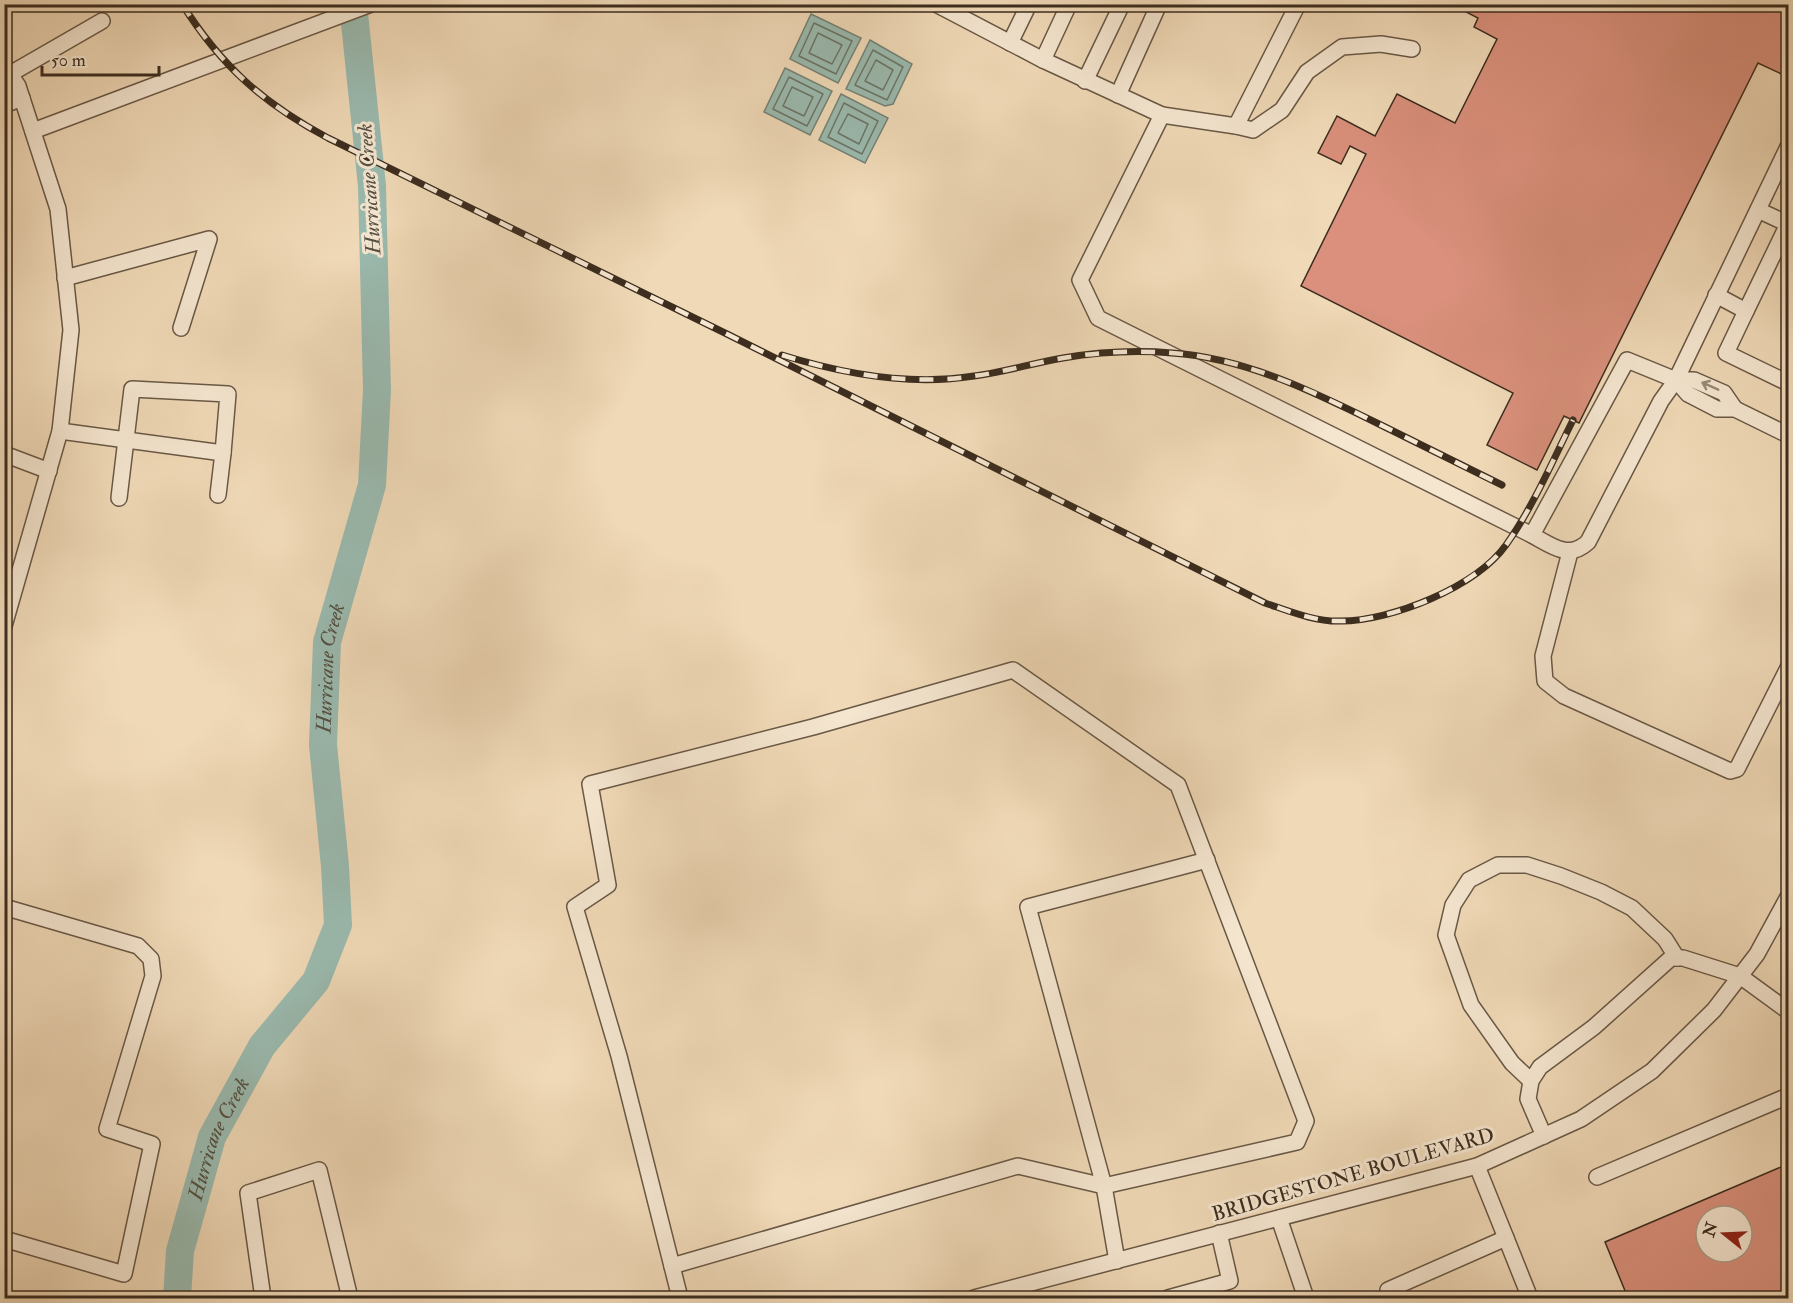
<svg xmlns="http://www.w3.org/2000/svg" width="1793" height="1303" font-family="'IM FELL Double Pica',serif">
  <rect width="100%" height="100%" fill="#f0d9b7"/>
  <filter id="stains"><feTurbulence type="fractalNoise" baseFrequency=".00333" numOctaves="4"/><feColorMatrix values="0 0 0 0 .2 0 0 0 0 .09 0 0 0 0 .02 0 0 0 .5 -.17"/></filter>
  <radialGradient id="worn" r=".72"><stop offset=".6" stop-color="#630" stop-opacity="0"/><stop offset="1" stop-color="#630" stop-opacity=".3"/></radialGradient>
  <g fill="#9abaaf" stroke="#748275" stroke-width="1.5">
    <path d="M811,14L861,38L838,83L790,59Z"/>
    <path d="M870,40L912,64L893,104L885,106L846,89Z"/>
    <path d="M785,68L832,91L810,135L764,112Z"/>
    <path d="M841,94L888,118L865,163L819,140Z"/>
  </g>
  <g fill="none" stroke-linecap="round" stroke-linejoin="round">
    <g stroke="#6b7467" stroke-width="1.5">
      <path d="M814,23L852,41L836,74L799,56Z"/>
      <path d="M818,33L842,45L832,64L809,53Z"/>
      <path d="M873,50L903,67L887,100L855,85Z"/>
      <path d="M876,60L893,70L883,90L865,81Z"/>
      <path d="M789,77L823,94L807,126L773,109Z"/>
      <path d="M792,87L813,97L804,116L783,106Z"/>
      <path d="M844,103L878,121L862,154L828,137Z"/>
      <path d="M848,114L868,124L859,144L838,133Z"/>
    </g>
    <path stroke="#9abaaf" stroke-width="28" id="s1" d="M177,1298L180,1251L212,1137L262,1046L316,981L338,925L335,866L323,745L327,642L372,485L377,390L372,186L353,4"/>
  </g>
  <g fill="#da907c" stroke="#3c2d1f" stroke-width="1.5" fill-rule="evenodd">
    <path d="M1451,4H1788V77L1758,63L1579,423L1564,416L1537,470L1487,445L1513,393L1301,286L1366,154L1350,146L1341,164L1318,153L1337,116L1375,136L1397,94L1455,123L1497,39L1474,27L1478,18Z"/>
    <path d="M1788,1164V1298H1628L1605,1242ZM1706,1216H1742V1252H1706Z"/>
  </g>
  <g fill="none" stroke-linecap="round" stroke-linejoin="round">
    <defs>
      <g id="minor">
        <path d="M936,4L1043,60"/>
        <path d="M1069,4L1043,60L1162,115L1080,280L1098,318L1532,535L1627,360L1676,380H1694L1724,393L1735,409"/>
        <path d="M1010,43L1029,4"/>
        <path d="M4,65L18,86L58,209L71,330L60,431L4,626"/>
        <path d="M10,74L102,21"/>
        <path d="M1085,81L1122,4"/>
        <path d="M1118,95L1159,4"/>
        <path d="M4,105L22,98"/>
        <path d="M1162,115L1236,126L1298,4"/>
        <path d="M1236,126L1253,130L1282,110L1307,72L1342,47L1381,44L1412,49"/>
        <path d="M33,131L371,4"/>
        <path d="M1758,210L1788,224"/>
        <path d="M65,278L209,239L181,328"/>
        <path d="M1716,295L1746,311L1726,353L1788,383"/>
        <path d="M1746,311L1788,224"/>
        <path d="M1676,380L1688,394L1717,409H1735L1788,435"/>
        <path d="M60,431L223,453L228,394L132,389L119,498"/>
        <path d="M4,454L49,471"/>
        <path d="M218,495L223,453"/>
        <path d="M1532,535C1552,546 1569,560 1588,542L1661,401L1676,380L1788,147"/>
        <path d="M1570,552L1543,656L1545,681L1564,696L1730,771L1737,769L1788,668"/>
        <path d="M4,907L138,946L151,959L153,976L107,1129L152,1144L124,1274L4,1239"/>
        <path d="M1531,1081L1512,1063L1471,1005L1446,935L1453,905L1469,880L1498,865H1527L1561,876L1601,892L1632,908L1665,939L1677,958"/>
        <path d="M1544,1136L1528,1099L1531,1081L1540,1067L1594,1027L1671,958H1683L1740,976L1788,1011"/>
        <path d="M1477,1166L1506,1238"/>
        <path d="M1597,1177L1788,1096"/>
        <path d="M1279,1218L1306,1298"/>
        <path d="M672,1266L1018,1166L1104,1186L1028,907L1207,860"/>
        <path d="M263,1298L248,1193L319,1170L350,1298"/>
        <path d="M680,1298L619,1056L575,907L608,885L590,784L813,727L1013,670L1178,785L1306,1121L1297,1142L1104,1186L1117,1261"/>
        <path d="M974,1298L1477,1166L1581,1119L1652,1071L1714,1010L1757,954L1788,897"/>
        <path d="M1168,1298L1230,1281L1219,1233"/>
        <path d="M1391,1298L1388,1290L1506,1238L1530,1298"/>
      </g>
    </defs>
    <use href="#minor" stroke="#695845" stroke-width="18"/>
    <use href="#minor" stroke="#f5e6d0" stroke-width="15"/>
    <defs>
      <g id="rail">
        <path d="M182,4C222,67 263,103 328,138L729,335L1265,603C1289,611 1315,622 1341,621C1391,621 1476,587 1506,545C1533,507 1552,462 1573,420"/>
        <path d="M782,355C843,374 911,386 974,376C1004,372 1034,363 1063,358C1099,352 1136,350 1172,353C1247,358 1318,394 1385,427C1424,446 1463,466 1502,485"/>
      </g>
    </defs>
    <use href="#rail" stroke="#3c2d1f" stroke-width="7"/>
    <use href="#rail" stroke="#f5e6d0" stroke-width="4.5" stroke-dasharray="14" stroke-linecap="butt"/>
  </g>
  <defs><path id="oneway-shaft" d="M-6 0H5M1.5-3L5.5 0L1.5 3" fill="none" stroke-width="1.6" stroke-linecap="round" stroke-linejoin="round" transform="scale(1.5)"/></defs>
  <use stroke="#988a78" href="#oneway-shaft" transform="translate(1710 386) rotate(-156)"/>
  <g text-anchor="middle" stroke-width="6" stroke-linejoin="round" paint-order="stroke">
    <g font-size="20" fill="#3c2d1f" stroke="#f5e6d0">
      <text transform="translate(1353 1174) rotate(-16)" y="7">BRIDGESTONE BOULEVARD</text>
    </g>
    <g font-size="21" font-style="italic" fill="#545043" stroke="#f5e6d0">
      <text transform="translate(369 189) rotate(-94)" y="7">Hurricane Creek</text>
      <text dy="7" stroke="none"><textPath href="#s1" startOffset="672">Hurricane Creek</textPath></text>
      <text dy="7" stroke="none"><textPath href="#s1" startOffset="166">Hurricane Creek</textPath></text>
    </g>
  </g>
  <rect width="1793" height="1303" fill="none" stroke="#f0d9b7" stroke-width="24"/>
  <rect x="6" y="6" width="1781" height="1291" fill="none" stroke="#3c2d1f" stroke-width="3"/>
  <rect x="12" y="12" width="1769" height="1279" fill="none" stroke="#3c2d1f" stroke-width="1.5"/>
  <g transform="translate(1724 1234) rotate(288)"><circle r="28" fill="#f5e6d0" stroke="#ab9c89" stroke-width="1.5"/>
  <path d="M0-4.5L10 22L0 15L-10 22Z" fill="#8f2418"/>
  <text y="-9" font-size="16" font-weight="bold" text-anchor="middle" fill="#3c2d1f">N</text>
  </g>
  <path d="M42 66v9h117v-9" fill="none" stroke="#3c2d1f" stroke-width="3"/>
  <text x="51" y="66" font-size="18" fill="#3c2d1f" stroke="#f5e6d0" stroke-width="4.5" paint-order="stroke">50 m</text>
  <rect width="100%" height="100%" filter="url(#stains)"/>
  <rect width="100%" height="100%" fill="url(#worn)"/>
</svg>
